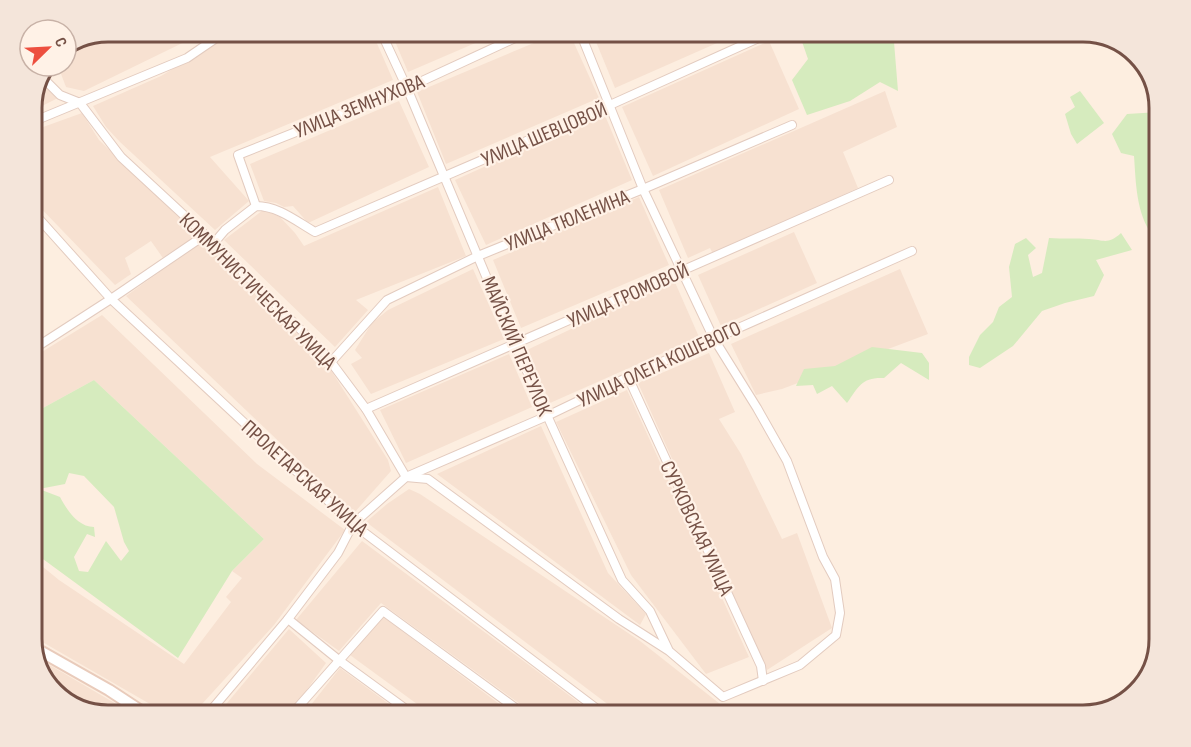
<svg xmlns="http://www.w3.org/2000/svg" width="1191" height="747" font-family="'Sofia Sans Condensed',sans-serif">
  <rect width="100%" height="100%" fill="#fdeee0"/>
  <g fill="#f7e1d1">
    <path d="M108,32H205L84,91L66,87L58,66H66V55L93,38Z"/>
    <path d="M234,32H372L393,80L210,157L249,201L215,230L120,142L106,127L93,106L161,76Z"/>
    <path d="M391,32H501L408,72Z"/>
    <path d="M560,32H569L599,98L446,164L417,92Z"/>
    <path d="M592,32H742L615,88Z"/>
    <path d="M769,41L799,109L653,176L622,107Z"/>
    <path d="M41,82L58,98L32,111V104Z"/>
    <path d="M885,91L897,127L843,152L858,188L713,254L710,248L688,258L659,190Z"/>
    <path d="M399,101L429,167L308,223L293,206L284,207L276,203L264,201L250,164Z"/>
    <path d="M82,113L99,140L197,235L163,258L151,241L125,258L131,274L115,285L32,199V131Z"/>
    <path d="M604,113L632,180L486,245L455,180Z"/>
    <path d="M438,187L466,256L356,300L368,310L335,347L224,240L263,210L280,217L295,233L304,246Z"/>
    <path d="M639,197L669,265L521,328L493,260Z"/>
    <path d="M794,232L817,283L721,326L698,275Z"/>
    <path d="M204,240L327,364L388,460L391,471L354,513L126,296Z"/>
    <path d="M473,269L504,339L371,394L351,364L362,358L355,350L372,323L388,310Z"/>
    <path d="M900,269L928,334L782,389L756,395L731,344Z"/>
    <path d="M674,280L699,337L550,403L527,350Z"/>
    <path d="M102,315L257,464L345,530L274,625L192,715H169L32,636V558L59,580L184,664L231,602L226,597L242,578L232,571L264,539L94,380L32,414V358Z"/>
    <path d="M709,353L735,412L719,419L741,454L782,539L797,533L832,628L767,670L638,383Z"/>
    <path d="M509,354L532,407L406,463L380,410Z"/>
    <path d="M627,390L749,657L706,674L631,575L556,422Z"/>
    <path d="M541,426L608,573L646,614L640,625L437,474Z"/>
    <path d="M409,489L420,494L640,641L734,715H622L366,522L387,504Z"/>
    <path d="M362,541L533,668L595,715H535L381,603L339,651L296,620Z"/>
    <path d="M382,616L514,715H432L350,655Z"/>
    <path d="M289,629L326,663L289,715H217Z"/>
    <path d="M36,657L135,715H108L66,703L42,677Z"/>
    <path d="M340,668L404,715H303Z"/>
  </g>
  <g fill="#d6ebbe" fill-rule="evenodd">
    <path d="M803,32H889L894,42L898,91L880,82L850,101L807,115L792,80L808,59L799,33Z"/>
    <path d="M1080,91L1104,123L1077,144L1071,134L1065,114L1075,107L1070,97Z"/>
    <path d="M1159,112V161L1157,165H1159V232L1152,235C1136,212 1136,183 1134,156L1121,153L1112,134L1127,114Z"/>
    <path d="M1121,233L1132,250L1096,260L1104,275L1094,296L1065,303L1042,311L1013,346L980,368L969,365V357L980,335L993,322L999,307L1012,297L1009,267L1015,244L1026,238L1036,248L1028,255L1033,277L1042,273L1049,238C1063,239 1076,238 1089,239C1104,240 1108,245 1121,233Z"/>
    <path d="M872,347L922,353L929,363V380L901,363L884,378C862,377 859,386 847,403L832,386L817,394L813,385L796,386L804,369L835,366Z"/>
    <path d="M94,380L264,539L232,571L178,658L32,551V414ZM69,473L84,476L114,507L124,542L129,551L121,561L106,541L88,572L79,571L74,557L87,534L95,537L94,527C78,527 67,510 60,497L39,489L65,484Z"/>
  </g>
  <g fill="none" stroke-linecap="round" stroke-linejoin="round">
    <defs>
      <g id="street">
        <path d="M381,32L407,88L515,345L622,580L650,611L668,649"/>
        <path d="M43,78L60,95L80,103L121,157L214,243L325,354L366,409L406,477L428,479L619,619L669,651L723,697L800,665L836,635L840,613L835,579L823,557L787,461L757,408L714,339L643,189L580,32"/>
        <path d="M32,122L187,58L225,32"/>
        <path d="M256,206L238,155L407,88L528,32"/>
        <path d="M32,211L111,299L353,524L605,715"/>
        <path d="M214,243L225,230L256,206C278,206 296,221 315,232L610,105L772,32"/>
        <path d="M32,350L111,299L205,235"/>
        <path d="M331,362L387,300L478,256L643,189L792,125"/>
        <path d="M628,377L761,666L763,681"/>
        <path d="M366,409L889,180"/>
        <path d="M288,619L340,661L414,715"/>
        <path d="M207,715L288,619L338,553L353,524L406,477L547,416L628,377L912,251"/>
        <path d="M291,715L383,611L525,715"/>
      </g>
      <path id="secondary" d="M33,647L109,690L147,715"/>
    </defs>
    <use href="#street" stroke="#e3cbbf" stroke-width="10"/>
    <use href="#secondary" stroke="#e9cbbb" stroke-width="14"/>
    <use href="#street" stroke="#fff" stroke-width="8"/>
    <use href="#secondary" stroke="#fff" stroke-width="10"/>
  </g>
  <g text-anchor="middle" stroke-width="4.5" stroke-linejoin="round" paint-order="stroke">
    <g font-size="21" fill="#755146" stroke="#fff2e7">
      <text transform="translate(359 106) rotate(-22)" y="7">УЛИЦА ЗЕМНУХОВА</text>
      <text transform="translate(544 134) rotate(-23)" y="7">УЛИЦА ШЕВЦОВОЙ</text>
      <text transform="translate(567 220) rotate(-22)" y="7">УЛИЦА ТЮЛЕНИНА</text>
      <text transform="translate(258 291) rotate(45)" y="7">КОММУНИСТИЧЕСКАЯ УЛИЦА</text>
      <text transform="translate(628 295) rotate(-24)" y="7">УЛИЦА ГРОМОВОЙ</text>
      <text transform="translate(517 346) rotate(67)" y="7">МАЙСКИЙ ПЕРЕУЛОК</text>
      <text transform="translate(659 364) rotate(-25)" y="7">УЛИЦА ОЛЕГА КОШЕВОГО</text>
      <text transform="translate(305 478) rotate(42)" y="7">ПРОЛЕТАРСКАЯ УЛИЦА</text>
      <text transform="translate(697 528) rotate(65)" y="7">СУРКОВСКАЯ УЛИЦА</text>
    </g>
  </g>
  <path d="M0 0H1191V747H0ZM108 42H1083A66 66 0 0 1 1149 108V639A66 66 0 0 1 1083 705H108A66 66 0 0 1 42 639V108A66 66 0 0 1 108 42Z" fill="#f4e5da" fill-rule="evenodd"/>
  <path fill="none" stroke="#755146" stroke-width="3" d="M108 42H1083A66 66 0 0 1 1149 108V639A66 66 0 0 1 1083 705H108A66 66 0 0 1 42 639V108A66 66 0 0 1 108 42Z"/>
  <g transform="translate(48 48) rotate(66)"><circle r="28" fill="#fff2e7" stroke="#c8b2a7" stroke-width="1.5"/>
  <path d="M0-4.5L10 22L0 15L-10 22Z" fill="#ed4f3f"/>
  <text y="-9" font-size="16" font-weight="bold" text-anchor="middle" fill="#755146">С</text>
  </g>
</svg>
